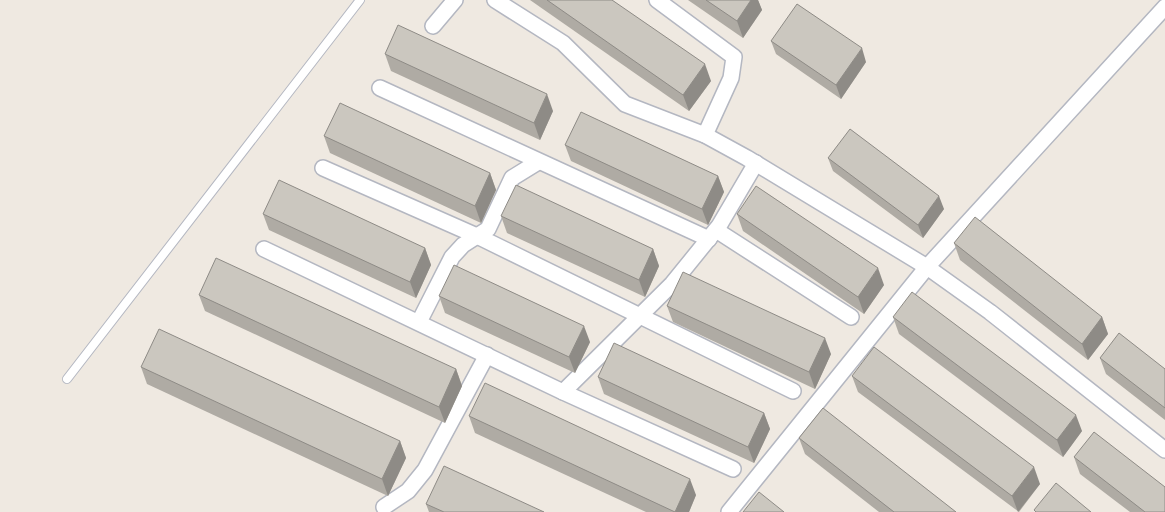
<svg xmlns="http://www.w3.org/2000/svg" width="1165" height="512" font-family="'PT Sans',sans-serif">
  <rect width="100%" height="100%" fill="#efe9e1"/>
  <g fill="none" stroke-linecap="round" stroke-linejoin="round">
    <defs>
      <path id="lane" d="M67,379L360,0"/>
      <g id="street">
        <path d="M495,0L563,43L625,104L705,135L747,158L927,267L990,312L1165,450"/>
        <path d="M657,0L734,57L731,78L705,135"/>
        <path d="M433,26L455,0"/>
        <path d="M380,88L709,239"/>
        <path d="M323,168L477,236L793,391"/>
        <path d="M716,230L851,317"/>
        <path d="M264,249L563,392L733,469"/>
        <path d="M419,322L452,257L463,245L488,229L512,178L538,162"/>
        <path d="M563,392L672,284L719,226L756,163"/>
        <path d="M384,507L408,491L425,470L487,355"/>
        <path d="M729,512L927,267L1165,7"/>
      </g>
    </defs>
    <use href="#lane" stroke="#b4b7c1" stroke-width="10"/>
    <use href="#street" stroke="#b4b7c1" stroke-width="18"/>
    <use href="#lane" stroke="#fff" stroke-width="8"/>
    <use href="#street" stroke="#fff" stroke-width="15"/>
  </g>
  <g fill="#afaba4">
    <path d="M530,0H612L711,81L689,111Z"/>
    <path d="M688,0H758L762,10L743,38Z"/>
    <path d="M771,41L866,62L841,99L776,54Z"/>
    <path d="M385,54L553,111L540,140L391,71Z"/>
    <path d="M324,136L490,173L496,190L481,223L330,153Z"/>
    <path d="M565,145L718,176L724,192L708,225L571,161Z"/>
    <path d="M828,158L944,209L923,238L833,171Z"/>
    <path d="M263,214L425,248L431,265L416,298L269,230Z"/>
    <path d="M737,214L884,285L864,314L743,231Z"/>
    <path d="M501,216L653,249L659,266L645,297L507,233Z"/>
    <path d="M954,243L1102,317L1108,334L1088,360L960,260Z"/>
    <path d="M199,295L456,369L462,386L445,423L205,311Z"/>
    <path d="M439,296L590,342L575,373L445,313Z"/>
    <path d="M667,306L831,354L815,389L673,322Z"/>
    <path d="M893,317L1082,431L1063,457L899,334Z"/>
    <path d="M1100,358L1165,369V420L1106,374Z"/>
    <path d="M141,367L400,441L406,458L388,496L147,384Z"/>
    <path d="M852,376L1040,484L1019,512L858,392Z"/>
    <path d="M598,377L764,413L770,429L754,463L604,394Z"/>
    <path d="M469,416L696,495L689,512H646L475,433Z"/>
    <path d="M799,438L956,512H879L805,454Z"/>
    <path d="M1074,457L1165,512H1130L1080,474Z"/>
    <path d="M426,504L544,512H429Z"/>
  </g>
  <g fill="#8e8b86">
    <path d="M751,0H758L762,10L743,38L737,21Z"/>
    <path d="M862,48L866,62L841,99L836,85Z"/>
    <path d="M705,64L711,81L689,111L683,95Z"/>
    <path d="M547,94L553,111L540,140L534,123Z"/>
    <path d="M490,173L496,190L481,223L475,206Z"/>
    <path d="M718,176L724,192L708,225L702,209Z"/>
    <path d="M939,196L944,209L923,238L918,225Z"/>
    <path d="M425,248L431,265L416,298L410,282Z"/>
    <path d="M653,249L659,266L645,297L639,280Z"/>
    <path d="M878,268L884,285L864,314L858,297Z"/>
    <path d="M1102,317L1108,334L1088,360L1082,344Z"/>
    <path d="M584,326L590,342L575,373L569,357Z"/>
    <path d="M825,338L831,354L815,389L809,372Z"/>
    <path d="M456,369L462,386L445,423L439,407Z"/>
    <path d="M764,413L770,429L754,463L748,447Z"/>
    <path d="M1076,415L1082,431L1063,457L1057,440Z"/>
    <path d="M400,441L406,458L388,496L382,479Z"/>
    <path d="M1034,467L1040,484L1018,512L1012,496Z"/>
    <path d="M690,479L696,495L689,512H675Z"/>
  </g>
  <g fill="#cbc7bf" stroke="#8e8b86">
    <path d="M547,0H612L705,64L683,95Z"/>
    <path d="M706,0H751L737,21Z"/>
    <path d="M797,4L862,48L836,85L771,41Z"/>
    <path d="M398,25L547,94L534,123L385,54Z"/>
    <path d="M340,103L490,173L475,206L324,136Z"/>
    <path d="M581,112L718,176L702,209L565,145Z"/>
    <path d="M850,129L939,196L918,225L828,158Z"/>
    <path d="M279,180L425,248L410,282L263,214Z"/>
    <path d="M516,185L653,249L639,280L501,216Z"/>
    <path d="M756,186L878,268L858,297L737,214Z"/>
    <path d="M975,217L1102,317L1082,344L954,243Z"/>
    <path d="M216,258L456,369L439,407L199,295Z"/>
    <path d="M454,265L584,326L569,357L439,296Z"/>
    <path d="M683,272L825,338L809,372L667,306Z"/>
    <path d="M912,292L1076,415L1057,440L893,317Z"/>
    <path d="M159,329L400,441L382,479L141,367Z"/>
    <path d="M1119,333L1165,369V408L1100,358Z"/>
    <path d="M614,343L764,413L748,447L598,377Z"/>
    <path d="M874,347L1034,467L1012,496L852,376Z"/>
    <path d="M485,383L690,479L675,512L469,416Z"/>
    <path d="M823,408L956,512H894L799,438Z"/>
    <path d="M1094,432L1165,487V512H1145L1074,457Z"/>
    <path d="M444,466L544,512H444L426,504Z"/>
    <path d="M1056,483L1091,512H1036L1034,510Z"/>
    <path d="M759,492L784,512H743Z"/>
  </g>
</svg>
